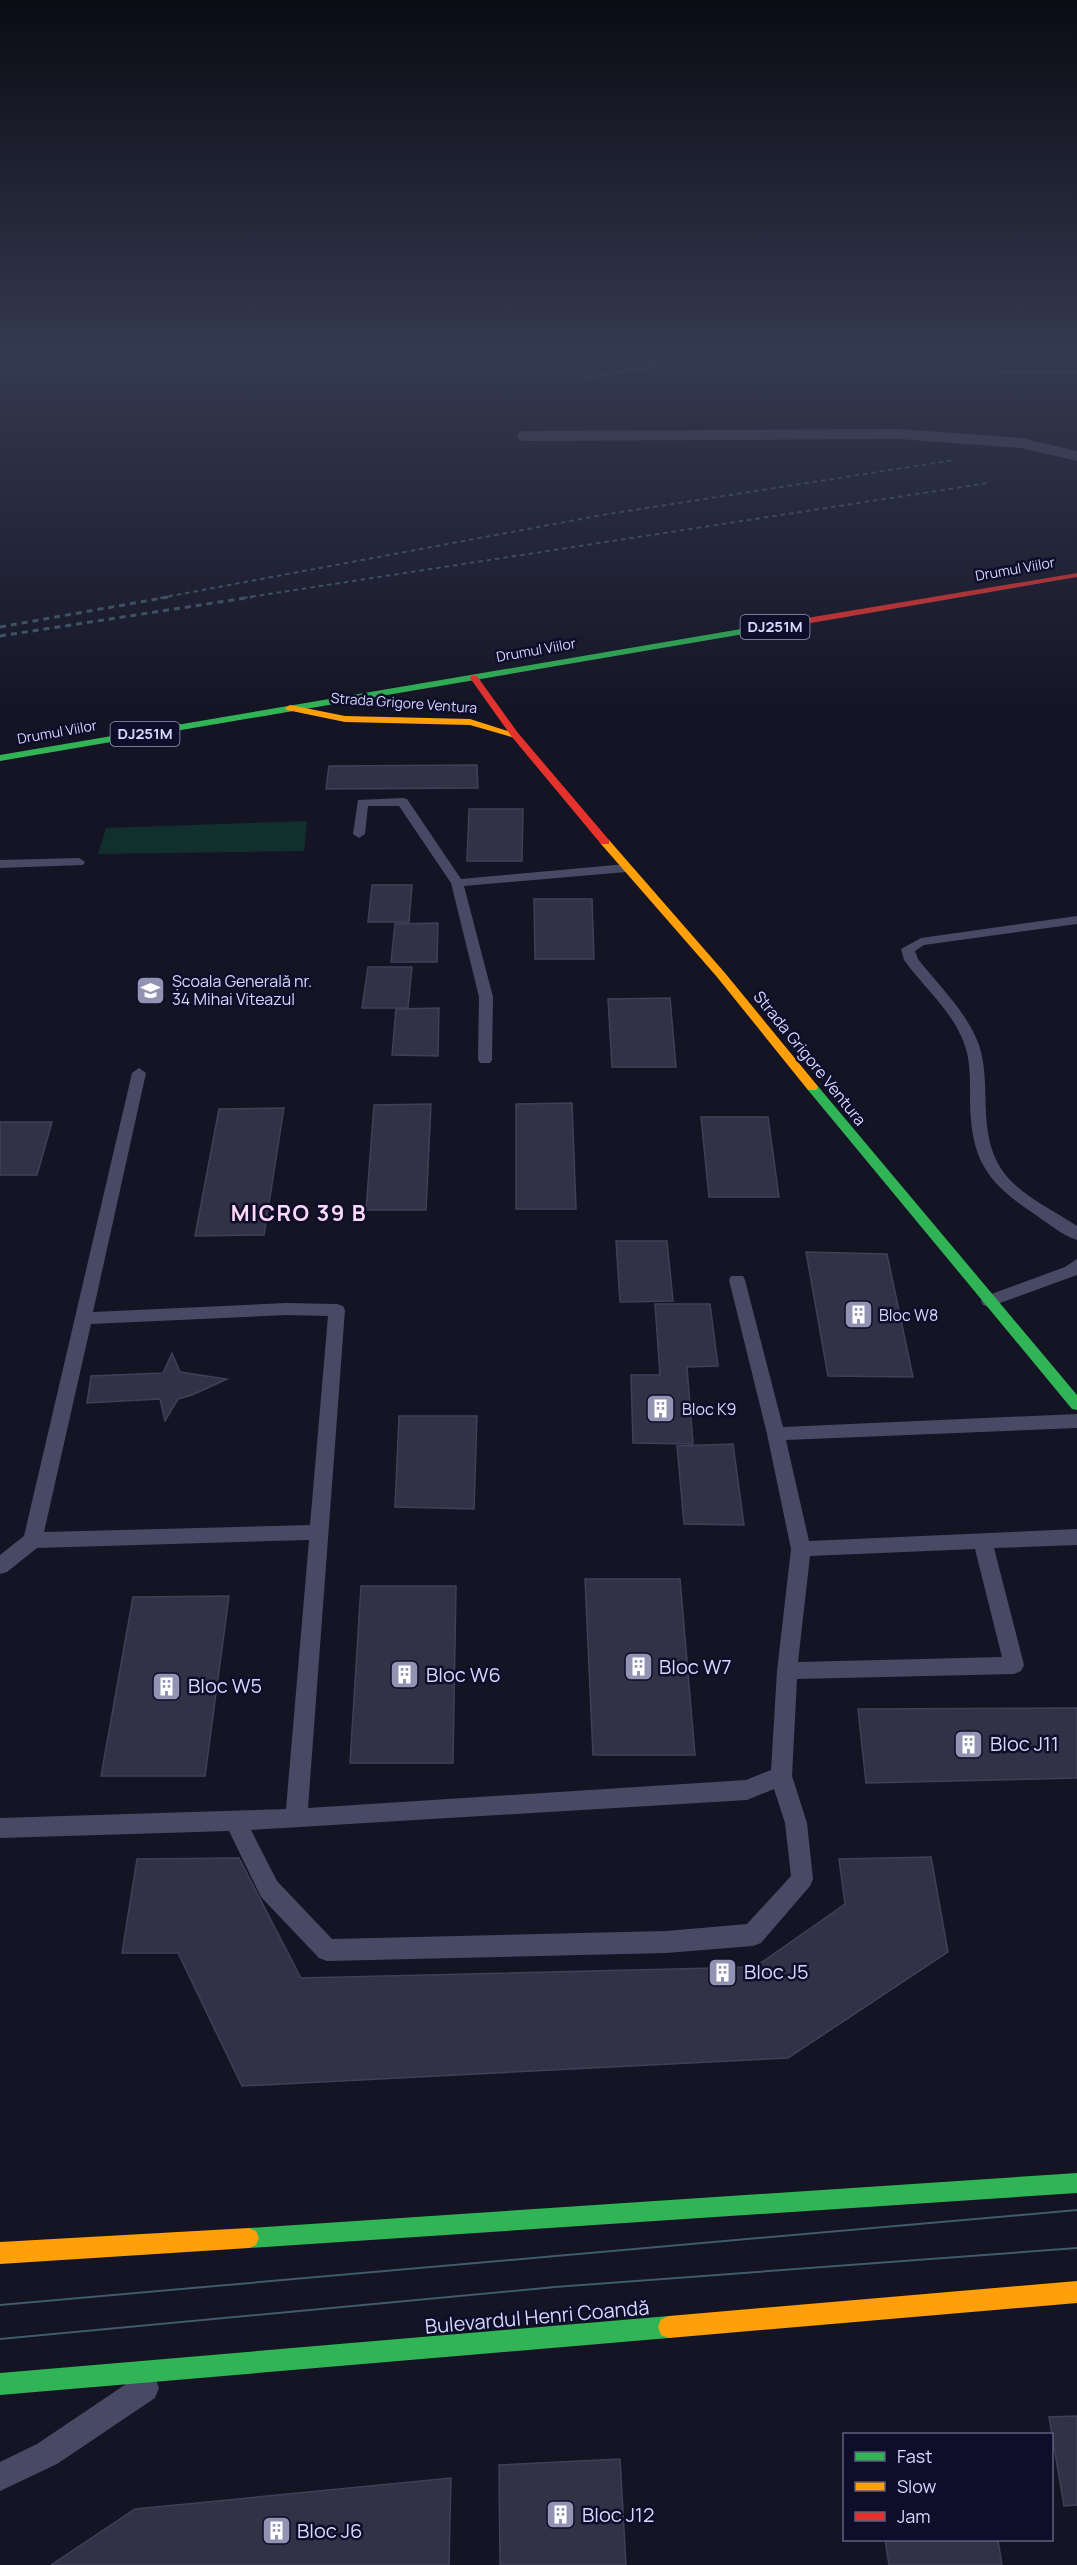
<svg xmlns="http://www.w3.org/2000/svg" width="1077" height="2565" font-family="Manrope,sans-serif">
  <rect width="100%" height="100%" fill="#141424"/>
  <path fill="#11302d" d="M307,821L304,851L98,854L106,828Z"/>
  <g fill="#323246" stroke="#3f3f57" stroke-width="1.5">
    <path d="M477,765L478,788L326,789L329,766Z"/>
    <path d="M469,809H523L522,861H467Z"/>
    <path d="M372,885H412L409,922H368Z"/>
    <path d="M534,899H592L594,959H535Z"/>
    <path d="M438,923L437,962H391L395,924Z"/>
    <path d="M368,967H412L408,1008H362Z"/>
    <path d="M670,998L676,1067H612L608,999Z"/>
    <path d="M439,1008L438,1056L392,1055L396,1009Z"/>
    <path d="M572,1103L576,1209H516V1104Z"/>
    <path d="M431,1104L426,1210H366L374,1105Z"/>
    <path d="M284,1108L264,1235L195,1236L219,1109Z"/>
    <path d="M701,1117H768L779,1197H709Z"/>
    <path d="M0,1122H52L37,1175H0Z"/>
    <path d="M616,1241H667L673,1301L620,1302Z"/>
    <path d="M806,1252L887,1254L913,1377L828,1376Z"/>
    <path d="M655,1304H710L718,1366L687,1367L693,1444L633,1443L631,1375H660Z"/>
    <path d="M172,1353L180,1372L227,1379L192,1395L178,1399L165,1421L160,1399L87,1403L91,1376L163,1373Z"/>
    <path d="M399,1416H477L474,1509L395,1507Z"/>
    <path d="M733,1444L744,1525L684,1524L677,1446Z"/>
    <path d="M585,1579H680L695,1755H593Z"/>
    <path d="M361,1586H456L453,1763H350Z"/>
    <path d="M229,1596L205,1776H101L133,1597Z"/>
    <path d="M1077,1708V1778L866,1783L858,1709Z"/>
    <path d="M931,1857L948,1952L788,2058L242,2086L178,1953H122L137,1859L239,1858L301,1978L755,1967L845,1904L839,1859Z"/>
    <path d="M1077,2416V2505L1064,2506L1049,2417Z"/>
    <path d="M620,2459L626,2565H500L499,2465Z"/>
    <path d="M451,2478L449,2565H51L135,2509Z"/>
    <path d="M885,2540H998L1002,2565H889Z"/>
  </g>
  <g fill="none" stroke-linecap="round" stroke-linejoin="round">
    <g fill="#484a65" fill-rule="evenodd">
      <path d="M651,354H659L661,362L654,369L584,379L580,377L649,365L653,361Z"/>
      <path d="M1003,370H1077V374H1000L999,372Z"/>
      <path d="M403,798L407,799L461,879L626,864L632,868L626,872L464,886L493,997L492,1060L490,1063H480L478,1060L479,997L451,883L399,806H368L365,834L359,838L353,834L358,800Z"/>
      <path d="M79,858L85,862L83,865L0,868V860Z"/>
      <path d="M1077,916V924L924,945L915,951L918,959C939,986 967,1012 979,1045C986,1066 985,1090 986,1113C989,1183 1025,1192 1077,1226V1240C1061,1235 1044,1220 1030,1211C984,1180 971,1156 970,1101C970,1083 971,1064 965,1046C954,1012 924,988 904,960L901,949L921,938Z"/>
      <path d="M139,1068L146,1073L93,1312L286,1303L337,1304L343,1306L345,1310L308,1808L746,1780L771,1770L777,1671L791,1549L767,1434L729,1280L731,1276H743L745,1280L783,1427L1077,1414V1428L786,1440L809,1541L1077,1529V1545L994,1548L1024,1665L1021,1671L1014,1674L797,1679L792,1776L807,1823L813,1879L810,1886L761,1943L753,1946L666,1953L327,1961L319,1958L261,1897L229,1831L0,1838V1818L286,1809L309,1540L37,1548L7,1572L0,1574V1555L24,1536L132,1073ZM286,1315L328,1316L310,1525L44,1532L91,1324ZM975,1549L1002,1657L798,1662L810,1556ZM774,1789L785,1823L791,1876L747,1924L666,1931L332,1939L277,1881L251,1830L747,1800Z"/>
      <path d="M1077,1259V1275L989,1307L983,1305L981,1301L983,1297L1065,1267Z"/>
      <path d="M145,2374L155,2378L159,2388L155,2398L57,2464L0,2491V2462L37,2444L135,2378Z"/>
    </g>
    <path fill="#484a65" fill-rule="evenodd" d="M899,429L1021,438L1077,451V461L1021,448L899,439L525,441L519,440L517,436L519,432L525,431Z"/>
    <g fill="#30b455" fill-rule="evenodd">
      <path d="M747,628L750,629V633L0,761V755Z"/>
      <path d="M812,1083L816,1084L1077,1395V1410L1072,1409L808,1090L806,1087L808,1084Z"/>
      <path d="M1077,2173V2193L249,2248L242,2245L239,2238L242,2231L249,2228Z"/>
      <path d="M669,2316L677,2319L680,2327L677,2335L669,2338L0,2395V2373Z"/>
    </g>
    <g fill="#ff9f0a" fill-rule="evenodd">
      <path d="M290,705L345,716L470,719L520,735L515,738L470,725L345,722L287,710L285,708Z"/>
      <path d="M605,839L609,840L725,973L816,1084L818,1087L816,1090H808L717,977L601,844L600,842Z"/>
      <path d="M249,2228L256,2231L259,2238L256,2245L249,2248L0,2264V2242Z"/>
      <path d="M1077,2281V2303L669,2338L661,2335L658,2327L661,2319L669,2316Z"/>
    </g>
    <g fill="#e5322d" fill-rule="evenodd">
      <path d="M1077,573V577L747,634L743,631L747,628Z"/>
      <path d="M471,676H477L518,733L609,840V844H601L512,737L470,678Z"/>
    </g>
    <g stroke="#405b6a" stroke-width="2">
      <path d="M0,2305L1077,2210"/>
      <path d="M0,2339L555,2287L1077,2248"/>
    </g>
    <g stroke="#405b6a" stroke-width="2" stroke-dasharray="4.5 4" stroke-linecap="butt">
      <path d="M160,598L602,515L954,460"/>
      <path d="M243,598L988,483"/>
    </g>
    <g stroke="#405b6a" stroke-width="3" stroke-dasharray="6 5" stroke-linecap="butt">
      <path d="M0,627L168,597"/>
      <path d="M0,636L252,597"/>
    </g>
  </g>
  <linearGradient id="sky" x2="0" y2="1"><stop stop-color="#0b0b14"/><stop offset="0.5" stop-color="#343a50"/><stop offset="1" stop-color="#343a50" stop-opacity="0"/></linearGradient>
  <rect width="1077" height="713" fill="url(#sky)"/>
  <defs>
    <symbol id="school-square" viewBox="-11 -11 22 22"><rect x="-9" y="-9" width="18" height="18" rx="4" fill="#9293b2" stroke="#0e0e2a"/><path d="M0-5L7-2L0 1L-7-2ZM-4 1L0 2.5L4 1V4Q0 6-4 4Z" fill="#fff"/></symbol>
    <symbol id="building-square" viewBox="-11 -11 22 22"><rect x="-9" y="-9" width="18" height="18" rx="4" fill="#9293b2" stroke="#0e0e2a"/><path d="M-4-6H4V6H1V3H-1V6H-4ZM-2.5-4.3h1.7v1.8h-1.7ZM.8-4.3h1.7v1.8H.8ZM-2.5-1h1.7V.8h-1.7ZM.8-1h1.7V.8H.8Z" fill="#fff"/></symbol>
  </defs>
  <g fill-rule="evenodd">
    <use href="#school-square" x="134" y="974" width="33" height="33"/>
    <use href="#building-square" x="842" y="1298" width="33" height="33"/>
    <use href="#building-square" x="644" y="1392" width="33" height="33"/>
    <use href="#building-square" x="622" y="1650" width="33" height="33"/>
    <use href="#building-square" x="388" y="1658" width="33" height="33"/>
    <use href="#building-square" x="150" y="1670" width="33" height="33"/>
    <use href="#building-square" x="952" y="1728" width="33" height="33"/>
    <use href="#building-square" x="706" y="1956" width="33" height="33"/>
    <use href="#building-square" x="544" y="2498" width="33" height="33"/>
    <use href="#building-square" x="260" y="2514" width="33" height="33"/>
  </g>
  <g text-anchor="middle" stroke-width="5" stroke-linejoin="round" paint-order="stroke">
    <g font-size="14" fill="#d6d8ff" stroke="#0e0e2a">
      <text transform="translate(1015 569) rotate(-10)" y="5">Drumul Viilor</text>
      <text transform="translate(536 650) rotate(-10)" y="5">Drumul Viilor</text>
      <text transform="translate(404 703) rotate(4)" y="5">Strada Grigore Ventura</text>
      <text transform="translate(57 732) rotate(-10)" y="5">Drumul Viilor</text>
    </g>
    <g fill="#0e0e2a" stroke="#9a9bbf" stroke-width="1.5">
      <rect x="740.5" y="615" width="69" height="24" rx="4.5"/>
      <rect x="110.5" y="722" width="69" height="24" rx="4.5"/>
    </g>
    <g font-size="15" font-weight="bold" fill="#d6d8ff">
      <text x="775" y="632">DJ251M</text>
      <text x="145" y="739">DJ251M</text>
    </g>
    <g font-size="16" fill="#d6d8ff" stroke="#0e0e2a" text-anchor="start">
      <text x="172" y="987">Școala Generală nr.<tspan x="172" dy="18">34 Mihai Viteazul</tspan></text>
      <text x="879" y="1321">Bloc W8</text>
      <text x="682" y="1415">Bloc K9</text>
    </g>
    <g font-size="16" fill="#d6d8ff" stroke="#0e0e2a">
      <text transform="translate(810 1058) rotate(51)" y="6">Strada Grigore Ventura</text>
    </g>
    <g font-size="20" fill="#d6d8ff" stroke="#0e0e2a" text-anchor="start">
      <text x="659" y="1674">Bloc W7</text>
      <text x="426" y="1682">Bloc W6</text>
      <text x="188" y="1693">Bloc W5</text>
      <text x="990" y="1751">Bloc J11</text>
      <text x="744" y="1979">Bloc J5</text>
      <text x="582" y="2522">Bloc J12</text>
      <text x="297" y="2538">Bloc J6</text>
    </g>
    <g font-size="20" fill="#d6d8ff" stroke="#0e0e2a">
      <text transform="translate(537 2317) rotate(-5)" y="7">Bulevardul Henri Coandă</text>
    </g>
    <g font-size="22" font-weight="bold" letter-spacing="1.5" fill="#ffd8f7" stroke="#0e0e2a">
      <text x="299" y="1221">MICRO 39 B</text>
    </g>
  </g>
  <rect x="843" y="2433" width="210" height="108" fill="#0e0e2a" stroke="#5e5f7f" stroke-width="1.5"/>
  <rect x="855" y="2452" width="30" height="9" fill="#30b455" stroke="#5e5f7f" stroke-width="1.5"/>
  <text x="897" y="2463" font-size="18" fill="#d6d8ff">Fast</text>
  <rect x="855" y="2482" width="30" height="9" fill="#ff9f0a" stroke="#5e5f7f" stroke-width="1.5"/>
  <text x="897" y="2493" font-size="18" fill="#d6d8ff">Slow</text>
  <rect x="855" y="2512" width="30" height="9" fill="#e5322d" stroke="#5e5f7f" stroke-width="1.5"/>
  <text x="897" y="2523" font-size="18" fill="#d6d8ff">Jam</text>
</svg>
